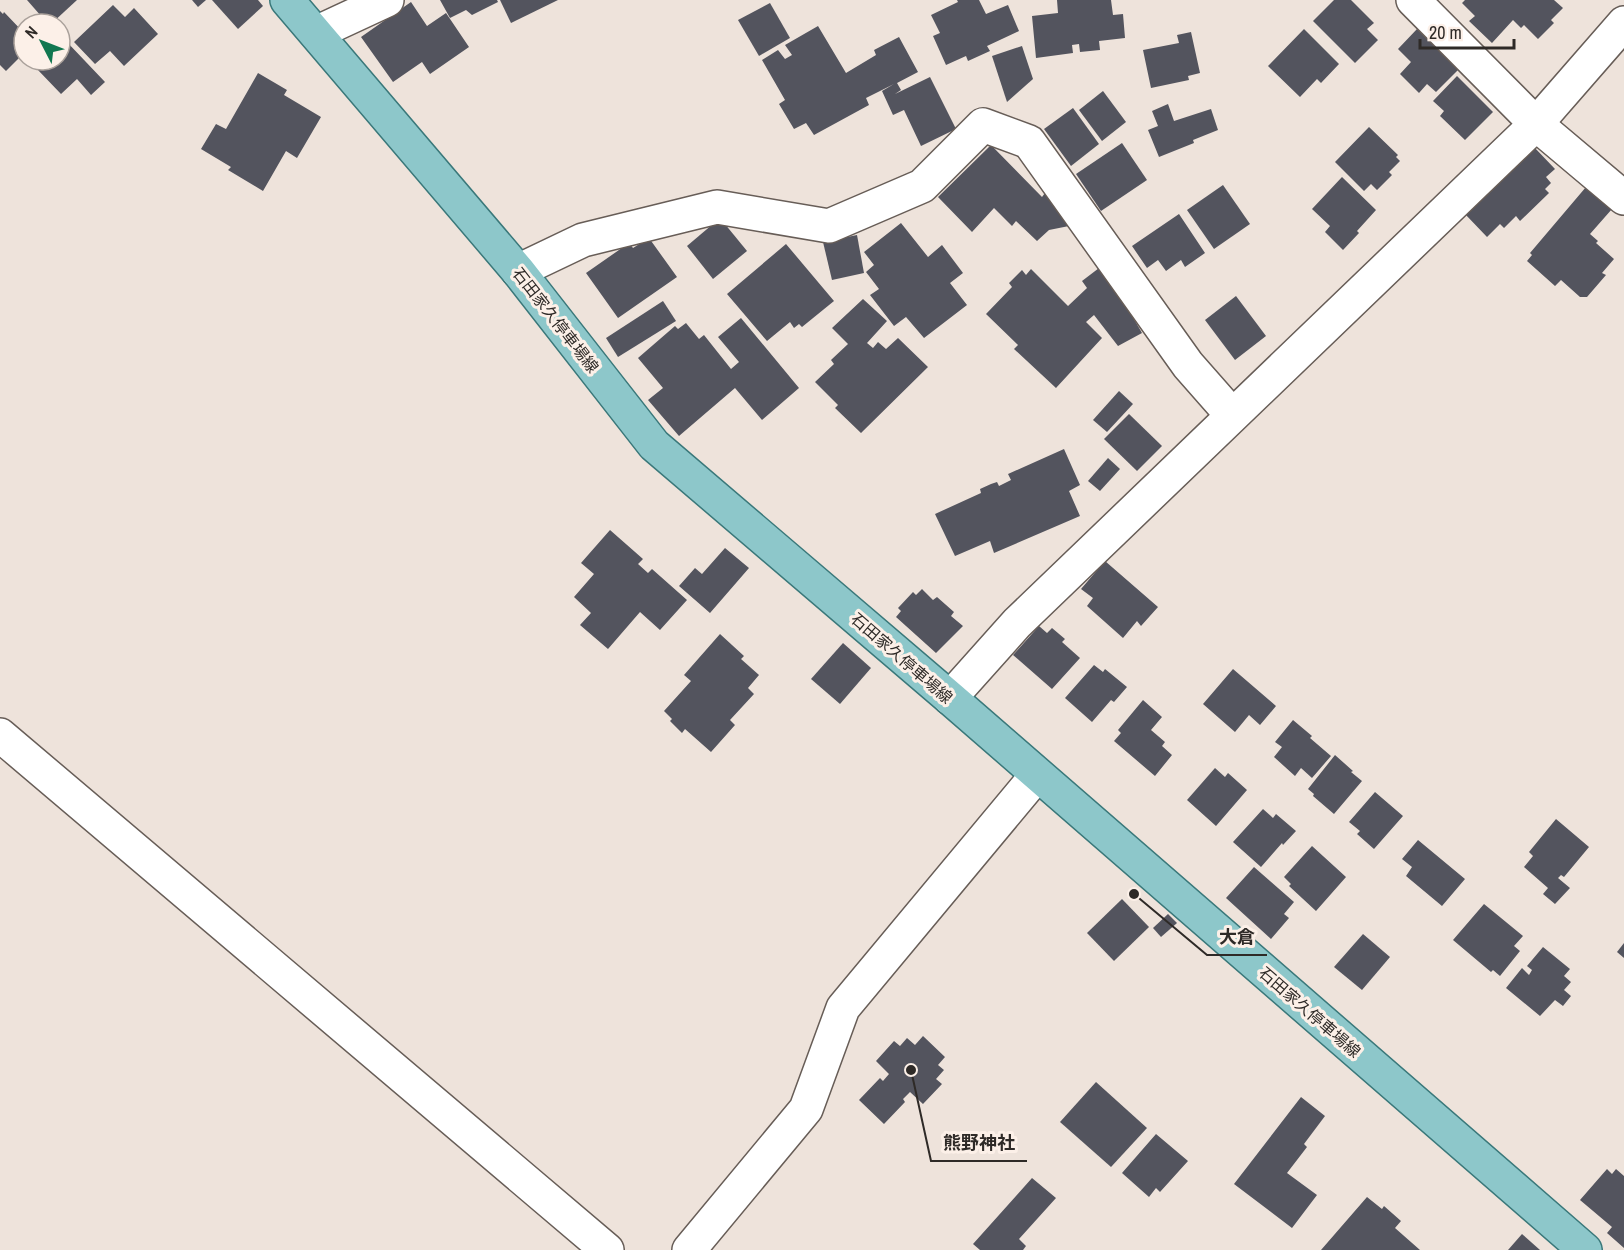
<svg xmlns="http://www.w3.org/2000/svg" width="1624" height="1250" font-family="'Archivo Narrow','Noto Sans JP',sans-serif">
  <rect width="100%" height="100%" fill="#eee3db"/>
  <g fill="#53545e">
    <path d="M27,0H77L51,24H48Z"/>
    <path d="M192,0H206L198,7Z"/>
    <path d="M212,0H258L263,6L238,29Z"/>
    <path d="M440,0H497L498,2L472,15L466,10L450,18Z"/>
    <path d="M500,0H558L511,23Z"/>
    <path d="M957,0H979L986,14L1008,5L1019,31L987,46L990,51L968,61L966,56L946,65L933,36L940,33L931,15L958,2Z"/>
    <path d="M1057,0H1111L1113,15L1123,14L1125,38L1099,41L1100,50L1080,52L1079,44L1072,45L1073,53L1036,58L1032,16L1058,13Z"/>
    <path d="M1334,0H1351L1374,23L1367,29L1378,40L1355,63L1313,21Z"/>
    <path d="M1465,0H1554L1563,8L1551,20L1554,23L1538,39L1524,25L1521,28L1513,20L1492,43L1469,21L1475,16L1462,3Z"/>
    <path d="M411,2L427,26L446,13L469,47L430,74L422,62L393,82L361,37Z"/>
    <path d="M770,3L790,38L759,56L738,20Z"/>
    <path d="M113,5L125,17L134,8L158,34L124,66L110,51L95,64L74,42Z"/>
    <path d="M0,11L3,14L4,12L24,33V53L6,71L0,65Z"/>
    <path d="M818,26L846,73L876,55L874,50L899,37L918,72L897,83L901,90L895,94L930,77L956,129L921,146L904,110L893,115L882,91L894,84L866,98L869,105L814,135L806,123L794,129L779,104L785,100L762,60L778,50L785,59L792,55L785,45Z"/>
    <path d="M1304,29L1339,64L1321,83L1317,79L1300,97L1268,66Z"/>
    <path d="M1417,29L1458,70L1436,92L1427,84L1419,93L1400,74L1411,62L1398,49Z"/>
    <path d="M1191,32L1200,73L1188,76L1189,80L1151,88L1143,50L1179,43L1177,35Z"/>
    <path d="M66,41L105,82L91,95L77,79L61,94L37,69L47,60H60V47Z"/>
    <path d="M1022,46L1033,79L1007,102L992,56Z"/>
    <path d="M258,73L287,90L284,95L321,117L297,158L286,151L263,191L228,170L231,167L201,149L216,124L226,129Z"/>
    <path d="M1457,76L1493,112L1465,140L1440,116L1444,111L1433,101Z"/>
    <path d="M1103,91L1126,122L1102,141L1079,110Z"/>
    <path d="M1168,104L1174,121L1211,109L1218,130L1193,140L1194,143L1159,157L1148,130L1158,126L1152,111Z"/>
    <path d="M1073,108L1099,144L1071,166L1044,129Z"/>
    <path d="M1369,127L1398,155L1396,157L1400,161L1389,172L1392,175L1377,190L1371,184L1364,191L1335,162Z"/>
    <path d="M1122,143L1147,180L1101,211L1076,174Z"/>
    <path d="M991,145L1042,197L1045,193L1074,225L1049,230L1037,241L1016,221L1012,226L994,208L972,232L938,197Z"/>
    <path d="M1534,147L1555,169L1546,177L1551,183L1545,189L1549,193L1520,221L1516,216L1504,228L1500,224L1487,237L1465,214Z"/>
    <path d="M1342,177L1376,210L1357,231L1359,233L1343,250L1325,232L1330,226L1312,209Z"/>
    <path d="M1223,185L1250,224L1214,249L1187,210Z"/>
    <path d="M1586,187L1612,209L1590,234L1598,241L1596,243L1614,259L1602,273L1606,275L1587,297H1580L1561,280L1555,286L1527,261L1532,255L1530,253Z"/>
    <path d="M1179,214L1205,253L1185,267L1181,260L1166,271L1158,260L1147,268L1132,246Z"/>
    <path d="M720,218L747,251L713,279L687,246Z"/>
    <path d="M901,223L928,257L942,245L963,273L950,283L967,305L924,338L906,317L894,326L870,295L879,289L866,272L874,265L864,252Z"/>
    <path d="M857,235L864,273L832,280L823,242Z"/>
    <path d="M649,238L677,277L618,318L586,273L629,243L633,248Z"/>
    <path d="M786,244L834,301L802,327L799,324L794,328L790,322L767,341L727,294Z"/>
    <path d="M1103,265L1142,333L1118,346L1094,315L1086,322L1102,338L1056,388L1014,349L1018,345L986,314L1012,287L1009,283L1022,270L1026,275L1031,269L1068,306L1087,288L1082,281Z"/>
    <path d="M1236,296L1266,336L1235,360L1205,320Z"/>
    <path d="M863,299L887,321L867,343L873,348L878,342L886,349L898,338L928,367L861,433L835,408L838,405L815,382L834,364L831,360L848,344L832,328Z"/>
    <path d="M663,301L676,321L618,357L606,338Z"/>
    <path d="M741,318L799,388L762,420L735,388L679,436L648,400L663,388L638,358L675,326L678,329L686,323L699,339L704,335L731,369L739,362L718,337Z"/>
    <path d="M1119,391L1133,404L1107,432L1093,420Z"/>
    <path d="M1129,414L1162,446L1137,471L1104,439Z"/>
    <path d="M1064,449L1080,485L1069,491L1080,516L994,553L990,541L955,556L935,514L981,493L980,489L991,484L997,482L999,486L1011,480L1008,474Z"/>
    <path d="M1108,458L1120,469L1100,491L1088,481Z"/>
    <path d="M610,530L643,559L638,564L648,573L652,569L687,600L660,630L640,612L608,649L580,625L591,613L574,597L594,574L581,563Z"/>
    <path d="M725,548L749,568L710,613L679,586L695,568L702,574Z"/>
    <path d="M1105,561L1158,607L1141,626L1137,621L1123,638L1087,606L1093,598L1081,589Z"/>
    <path d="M922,589L933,600L937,597L954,612L951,616L963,626L936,653L896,617L901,611L898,608L913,592L916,595Z"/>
    <path d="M1039,626L1047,633L1052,628L1065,639L1062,642L1080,658L1052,689L1013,655Z"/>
    <path d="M720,634L744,656L741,659L759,675L748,688L754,694L730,720L735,725L711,752L685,729L682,733L670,721L672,719L664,711L691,681L684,675Z"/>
    <path d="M843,643L871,668L840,704L811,679Z"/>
    <path d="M1094,665L1103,672L1105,669L1127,687L1114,702L1111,700L1092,722L1065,698Z"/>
    <path d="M1233,669L1276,706L1260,725L1249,715L1235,732L1203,704Z"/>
    <path d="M1143,700L1162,717L1151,730L1165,742L1162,746L1172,755L1155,776L1114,741L1121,733L1118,730Z"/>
    <path d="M1293,720L1312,736L1310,738L1331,756L1312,778L1301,768L1295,776L1274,757L1282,747L1275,742Z"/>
    <path d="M1335,755L1353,771L1351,772L1362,781L1334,814L1313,796L1314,794L1308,789Z"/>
    <path d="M1215,768L1225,777L1228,773L1247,790L1216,826L1187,800Z"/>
    <path d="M1375,792L1403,816L1374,849L1357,834L1360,831L1349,822Z"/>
    <path d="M1263,809L1273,818L1276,814L1296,831L1283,845L1282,843L1261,867L1233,842Z"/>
    <path d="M1556,819L1589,847L1564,877L1561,875L1558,878L1570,888L1555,904L1543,894L1548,888L1524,867L1533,856L1529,852Z"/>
    <path d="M1418,840L1465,879L1442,906L1406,876L1412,867L1402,859Z"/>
    <path d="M1312,846L1346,877L1316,911L1289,886L1291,884L1284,877Z"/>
    <path d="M1254,867L1294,902L1284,914L1289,918L1271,939L1226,898Z"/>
    <path d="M1122,899L1149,927L1114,961L1087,933Z"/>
    <path d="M1484,904L1523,936L1514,946L1520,951L1500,976L1493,970L1491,972L1453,940Z"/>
    <path d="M1168,914L1177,923L1161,937L1153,928Z"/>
    <path d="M1363,934L1390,957L1362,990L1334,967Z"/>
    <path d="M1624,943V958L1617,952Z"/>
    <path d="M1543,947L1570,969L1564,976L1571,982L1564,990L1571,996L1563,1006L1555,1000L1540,1016L1506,988L1522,968L1529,975L1532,970L1527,966Z"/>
    <path d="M923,1036L945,1057L938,1065L944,1070L936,1079L942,1084L923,1104L910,1092L903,1099L905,1102L884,1124L859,1100L880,1078L883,1081L889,1074L876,1061L894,1041L900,1046L907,1038L915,1045Z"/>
    <path d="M1096,1082L1147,1128L1111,1167L1060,1122Z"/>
    <path d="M1301,1097L1325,1116L1304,1144L1307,1147L1287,1173L1317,1195L1292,1228L1234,1184Z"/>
    <path d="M1156,1134L1188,1161L1160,1192L1156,1188L1149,1197L1122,1173Z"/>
    <path d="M1607,1169L1612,1174L1616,1169L1624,1176V1248L1607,1233L1612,1227L1580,1200Z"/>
    <path d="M1032,1178L1056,1198L1019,1239L1026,1246L1023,1250H980L973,1244Z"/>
    <path d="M1367,1197L1382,1209L1384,1206L1401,1221L1395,1228L1420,1250H1321Z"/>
    <path d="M1522,1234L1540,1250H1508Z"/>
  </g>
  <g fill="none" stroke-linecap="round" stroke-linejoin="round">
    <defs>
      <g id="minor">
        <path d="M1413,0L1536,124L1624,198"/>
        <path d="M316,33L387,0"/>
        <path d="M518,271L583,240L717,207L829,226L922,186L983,125L1029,142L1188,365L1232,415"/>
        <path d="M950,698L1017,623L1536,124L1624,23"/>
        <path d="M0,735L607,1250"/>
        <path d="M689,1250L806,1109L843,1008L1037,775"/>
      </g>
      <path id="major" d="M287,0L518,271L654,445L950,698L1585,1250"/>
    </defs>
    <use href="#minor" stroke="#675d57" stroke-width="36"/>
    <use href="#major" stroke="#3a787a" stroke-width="36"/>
    <use href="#minor" stroke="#fff" stroke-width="33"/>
    <use href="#major" stroke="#8dc7ca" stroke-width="33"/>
  </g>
  <g text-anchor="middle" stroke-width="6" stroke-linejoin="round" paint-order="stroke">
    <g font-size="16" fill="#2e2a27" stroke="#fcf0e8">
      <text transform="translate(556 320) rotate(52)" y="6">石田家久停車場線</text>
      <text transform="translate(902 658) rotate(41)" y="6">石田家久停車場線</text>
      <text transform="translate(1310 1012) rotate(41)" y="6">石田家久停車場線</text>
    </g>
  </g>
  <path fill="none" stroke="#2e2a27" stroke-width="2" d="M1134 894L1207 955H1267M911 1070L931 1161H1027"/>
  <g fill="#2e2a27" stroke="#fcf0e8" stroke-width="2">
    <circle cx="1134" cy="894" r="6"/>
    <circle cx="911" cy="1070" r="6"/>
  </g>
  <g font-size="18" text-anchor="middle" font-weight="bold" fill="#2e2a27" stroke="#fcf0e8" stroke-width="6" stroke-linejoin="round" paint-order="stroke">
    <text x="1237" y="943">大倉</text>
    <text x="979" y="1149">熊野神社</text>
  </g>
  <g transform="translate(42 42) rotate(312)"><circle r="28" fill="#fcf0e8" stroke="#aaa19b" stroke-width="1.5"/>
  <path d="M0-4.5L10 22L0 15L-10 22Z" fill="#117750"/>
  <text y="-9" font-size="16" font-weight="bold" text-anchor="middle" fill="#2e2a27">N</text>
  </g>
  <path d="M1420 39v9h94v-9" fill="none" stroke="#2e2a27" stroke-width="3"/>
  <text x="1429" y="39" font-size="18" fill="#2e2a27" stroke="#fcf0e8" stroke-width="4.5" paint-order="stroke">20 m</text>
</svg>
